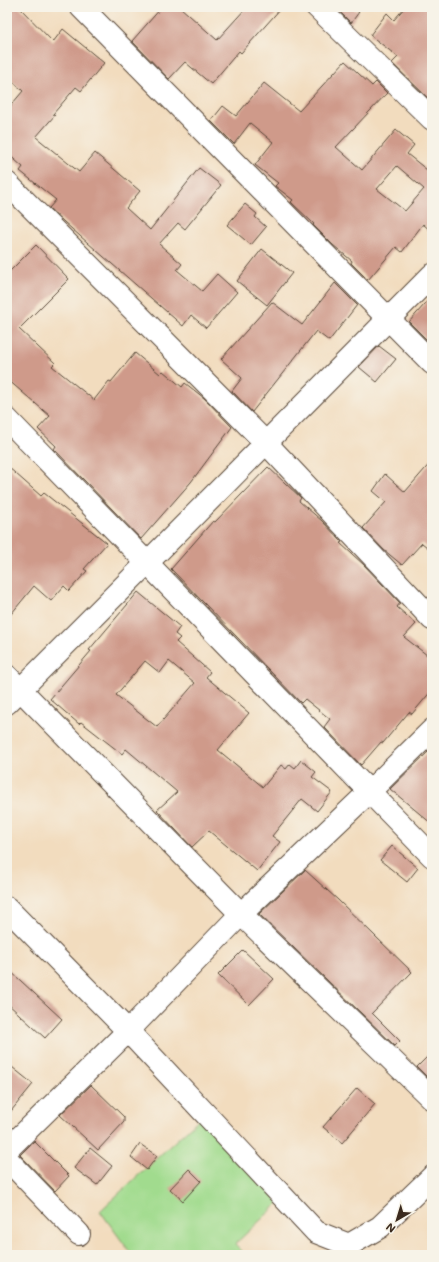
<svg xmlns="http://www.w3.org/2000/svg" width="439" height="1262" font-family="Mali,sans-serif">
  <rect width="100%" height="100%" fill="#f7f3e8"/>
  <filter id="ink" filterUnits="userSpaceOnUse"><feTurbulence type="fractalNoise" baseFrequency=".025" numOctaves="2"/><feDisplacementMap in="SourceGraphic" scale="8" xChannelSelector="R" yChannelSelector="G"/><feConvolveMatrix kernelMatrix="1 2 1 2 8 2 1 2 1" color-interpolation-filters="sRGB"/></filter>
  <filter id="wash" filterUnits="userSpaceOnUse"><feTurbulence type="fractalNoise" baseFrequency=".012" numOctaves="4" result="noise"/><feDisplacementMap in="SourceGraphic" scale="16" xChannelSelector="R" yChannelSelector="G"/><feGaussianBlur stdDeviation="0.9" result="paint"/><feColorMatrix in="noise" values="0 0 0 0 0 0 0 0 0 0 0 0 0 0 0 0 0 1.4 0 .05"/><feComposite in="paint" operator="in"/></filter>
  <g filter="url(#wash)">
    <rect width="100%" height="100%" fill="#f2dcbe"/>
    <path fill="#a1db8e" stroke="#6e8256" d="M201,1117L281,1201L235,1244L246,1255H132L100,1211Z"/>
    <g id="blocks">
      <g fill="#cf9a8a" fill-rule="evenodd">
        <path d="M7,7H19L53,42L63,29L104,63L81,91L76,87L53,114L55,115L36,137L79,172L95,153L140,191L126,208L150,230L199,168L221,185L185,229L178,223L159,244L182,264L177,270L202,291L217,274L237,292L206,328L191,315L183,326L64,222L49,208L56,200L20,171L23,167L7,153V110L23,91L7,76Z"/>
        <path d="M162,7H180L217,40L247,7H282L241,53L239,51L211,84L185,62L169,79L132,41Z"/>
        <path d="M335,7H351L359,12L351,23Z"/>
        <path d="M405,7H432V102L392,63L398,57L370,35L387,13L394,20Z"/>
        <path d="M345,61L372,86L376,82L387,93L336,147L362,170L396,130L414,145L407,154L432,174V232L423,224L402,252L396,247L368,280L351,263L352,261L333,245L313,225L314,224L291,202L293,200L275,186L278,183L255,165L273,142L250,123L234,144L211,121L223,106L236,116L264,83L299,111ZM397,166L424,189L405,211L377,189Z"/>
        <path d="M245,204L257,214L255,217L266,227L251,245L227,225Z"/>
        <path d="M36,245L69,279L19,329L55,363L52,366L94,400L109,381L111,382L135,353L160,374L163,371L182,387L185,383L204,398L232,427L191,482L141,539L54,449L56,446L38,429L50,416L7,379V274Z"/>
        <path d="M262,249L292,273L267,305L237,281Z"/>
        <path d="M335,283L357,305L329,341L316,331L252,412L232,391L242,378L221,359L272,302L302,325Z"/>
        <path d="M432,296V345L409,322Z"/>
        <path d="M379,346L396,359L377,382L359,367Z"/>
        <path d="M432,461V551L422,543L402,565L384,550L363,528L386,502L373,491L385,474L405,492Z"/>
        <path d="M7,466L41,496L44,493L107,543L84,569L87,571L69,591L64,586L51,601L34,586L7,619Z"/>
        <path d="M268,467L301,498L299,501L322,521L342,542L340,543L364,565L400,603L397,607L416,624L404,637L432,659V690L412,714L409,712L383,743L381,742L361,765L324,727L330,719L305,699L301,703L171,569L213,521L215,522Z"/>
        <path d="M138,592L180,627L175,634L180,638L176,642L210,672L206,677L249,713L218,750L263,787L281,765L286,769L290,764L295,768L301,760L316,772L312,777L332,792L317,811L302,799L272,836L280,842L257,871L209,831L192,847L157,810L177,792L126,749L122,754L81,722L79,724L50,699L91,651L89,650ZM145,661L160,673L169,661L195,683L157,727L116,695Z"/>
        <path d="M432,748V824L390,789Z"/>
        <path d="M392,846L418,868L407,882L380,860Z"/>
        <path d="M305,870L338,900L412,972L372,1013L400,1041L395,1046L259,914Z"/>
        <path d="M243,950L274,979L249,1005L218,975Z"/>
        <path d="M7,968L62,1019L45,1038L7,1003Z"/>
        <path d="M432,1052V1082L417,1067Z"/>
        <path d="M7,1063L33,1084L7,1116Z"/>
        <path d="M91,1085L124,1117V1122L98,1150L60,1115Z"/>
        <path d="M357,1088L375,1104L342,1143L323,1127Z"/>
        <path d="M34,1141L69,1176L55,1191L20,1155Z"/>
        <path d="M140,1144L157,1156L147,1170L131,1157Z"/>
        <path d="M90,1148L112,1166L97,1185L74,1168Z"/>
        <path d="M189,1169L201,1181L183,1201L170,1189Z"/>
      </g>
    </g>
  </g>
  <g filter="url(#ink)">
    <use href="#blocks" fill-opacity="0" stroke="#564536" stroke-width="1"/>
    <g fill="none" stroke-linecap="round" stroke-linejoin="round">
      <defs>
        <g id="minor">
          <path d="M81,7L432,363"/>
          <path d="M317,7L432,119"/>
          <path d="M7,183L266,443L432,619"/>
          <path d="M7,419L432,856"/>
          <path d="M7,676L241,914L432,1099"/>
          <path d="M7,703L147,563L432,275"/>
          <path d="M7,908L128,1031L316,1232L349,1245L380,1227L432,1177"/>
          <path d="M7,1150L128,1031L241,914L369,792L432,730"/>
          <path d="M7,1159L79,1234"/>
        </g>
      </defs>
      <use href="#minor" stroke="#564536" stroke-width="24"/>
      <use href="#minor" stroke="#fff" stroke-width="22"/>
    </g>
  </g>
  <rect width="439" height="1262" fill="none" stroke="#f7f3e8" stroke-width="24"/>
  <g transform="translate(397 1220) rotate(218)" stroke="#f7f3e8" stroke-width="3" paint-order="stroke">
  <path d="M0-3L7 15L0 10L-7 15Z" fill="#3b2a1e"/>
  <text y="-6" font-size="11" font-weight="bold" text-anchor="middle" fill="#3b2a1e">N</text>
  </g>
</svg>
